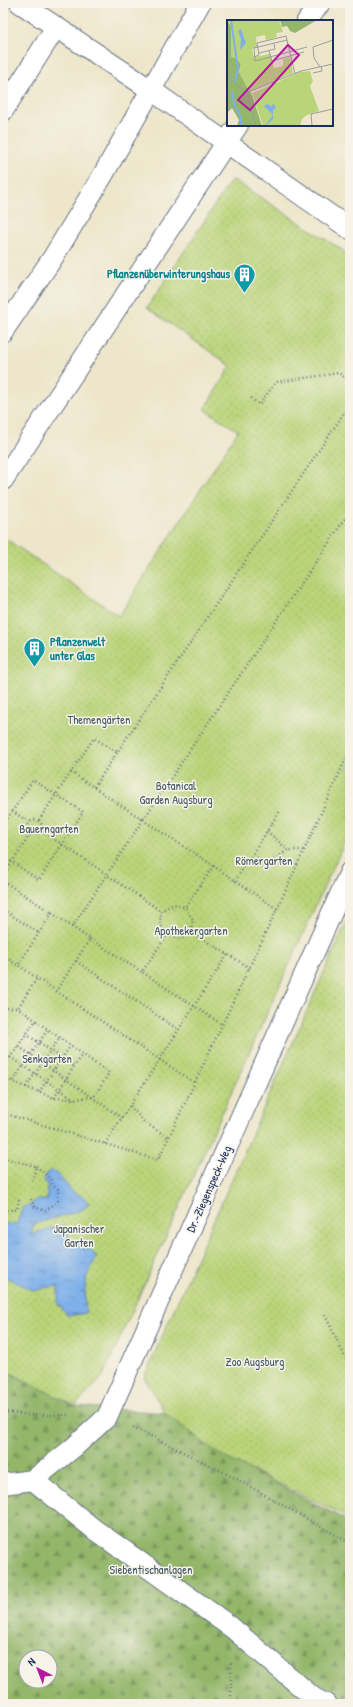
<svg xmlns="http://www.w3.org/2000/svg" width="353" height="1707" font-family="'Patrick Hand',sans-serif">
  <defs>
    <pattern id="forest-firs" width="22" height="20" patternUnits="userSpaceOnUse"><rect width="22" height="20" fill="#93b669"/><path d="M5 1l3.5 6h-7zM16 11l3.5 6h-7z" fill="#77945a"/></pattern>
    <pattern id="park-dots" width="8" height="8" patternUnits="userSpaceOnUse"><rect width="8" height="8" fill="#bad479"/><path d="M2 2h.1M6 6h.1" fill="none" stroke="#9fb66b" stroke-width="1.8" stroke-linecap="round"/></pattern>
    <pattern id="water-ripples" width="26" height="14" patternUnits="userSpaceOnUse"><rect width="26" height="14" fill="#7fb0ea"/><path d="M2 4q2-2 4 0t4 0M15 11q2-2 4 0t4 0" fill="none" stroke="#6790c1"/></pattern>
  </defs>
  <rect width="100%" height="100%" fill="#f7f3e8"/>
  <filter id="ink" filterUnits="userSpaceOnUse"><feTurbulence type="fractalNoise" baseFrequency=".025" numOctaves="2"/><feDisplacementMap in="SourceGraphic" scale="8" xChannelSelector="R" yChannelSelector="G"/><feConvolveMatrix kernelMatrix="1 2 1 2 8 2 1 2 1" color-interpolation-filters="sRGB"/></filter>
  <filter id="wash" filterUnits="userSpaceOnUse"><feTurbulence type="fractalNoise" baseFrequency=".012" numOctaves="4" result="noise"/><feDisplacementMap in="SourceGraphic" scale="16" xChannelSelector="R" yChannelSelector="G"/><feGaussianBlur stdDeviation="0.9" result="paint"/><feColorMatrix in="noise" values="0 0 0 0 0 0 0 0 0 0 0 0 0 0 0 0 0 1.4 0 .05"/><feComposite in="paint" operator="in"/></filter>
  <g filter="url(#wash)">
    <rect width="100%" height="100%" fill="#ede6ca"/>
    <path fill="url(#forest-firs)" stroke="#577264" fill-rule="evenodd" d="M3,1369L75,1406L165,1413L223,1456L350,1522V1704H3ZM26,1657H50V1681H26Z"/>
    <g fill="url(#park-dots)" stroke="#6a826c">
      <path d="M232,179L350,255V830L102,1378L75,1406L3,1369V537L119,616L238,431L204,409L231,366L147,308Z"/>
      <path d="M350,914V1518L222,1456L165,1413L144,1377Z"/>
    </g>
    <path fill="url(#water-ripples)" stroke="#4d70a4" d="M50,1170C60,1174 64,1182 71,1190C79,1197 82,1193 89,1204L82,1210L34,1224L31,1234L64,1225L71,1240L84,1244L97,1256L87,1276L85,1291L86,1313L68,1316L58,1304V1286L44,1288L35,1291L3,1276V1224H17L22,1208L32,1204L35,1200H47V1183L44,1182L47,1173Z"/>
  </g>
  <g filter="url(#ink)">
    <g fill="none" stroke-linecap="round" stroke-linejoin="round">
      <defs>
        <g id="service">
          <path d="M20,3L151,90L350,229"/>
          <path d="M307,21L320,3"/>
          <path d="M3,111L56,27"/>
          <path d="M3,331L52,259L103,175L200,3"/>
          <path d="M3,480L238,125"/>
          <path d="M33,1480L73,1448L107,1417L350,872"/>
          <path d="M3,1484L33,1480L95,1530L231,1627L314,1698L326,1704"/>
        </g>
      </defs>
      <use href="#service" stroke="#646f84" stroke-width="22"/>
      <g stroke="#646f84" stroke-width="2.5" stroke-dasharray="1 3" stroke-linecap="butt">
        <path d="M251,398L259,405L276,382L339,373L350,382"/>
        <path d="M71,772L143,820L350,511"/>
        <path d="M94,787L350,404"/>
        <path d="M12,811L29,822"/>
        <path d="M279,812L252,855L268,864L288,850H304"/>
        <circle cx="35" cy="827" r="7"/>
        <path d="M39,820L94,738L117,752"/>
        <path d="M3,825L33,780L83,812L39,880L3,856"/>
        <path d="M42,831L161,911"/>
        <path d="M267,831L288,850"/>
        <path d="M214,866L185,907L174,904L161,911L160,923L167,935L142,972L223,1025"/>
        <path d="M3,876L31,833"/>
        <path d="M3,881L52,913"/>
        <path d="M235,881L252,855"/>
        <path d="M3,910L39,933"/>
        <path d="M52,913L90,939L56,991L18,965Z"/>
        <path d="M72,927L143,820L214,866L277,909"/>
        <path d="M191,932L250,968"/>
        <path d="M167,935L181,939L191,932L193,920L185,907"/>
        <path d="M90,939L142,972"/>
        <path d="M3,955L17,965"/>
        <path d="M76,961L179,1030"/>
        <path d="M56,991L195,1083"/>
        <path d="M3,1008H18L37,978"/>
        <path d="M26,1034L74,1066"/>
        <path d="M18,1046L36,1020"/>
        <path d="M10,1057L74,1099"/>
        <path d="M3,1068L18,1046L122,1118"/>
        <path d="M3,1078L54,1098L74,1099L94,1097L109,1073L18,1008"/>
        <path d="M13,1081L48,1029"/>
        <path d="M26,1087L60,1037"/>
        <path d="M39,1092L71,1045"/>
        <path d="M54,1098L82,1054"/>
        <path d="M130,1106L144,1122L169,1138"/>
        <path d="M3,1113L158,1160L277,909L350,750"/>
        <path d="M105,1144L227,955"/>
        <path d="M3,1158L36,1166L32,1183"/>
        <path d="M31,1199L35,1207L45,1211L58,1201V1189L53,1186L51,1179L36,1166"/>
        <path d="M3,1209L17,1210L19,1198"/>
        <path d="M325,1315L346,1359L350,1363"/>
        <path d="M3,1412L31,1415H68"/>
        <path d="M133,1427L231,1476L350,1543"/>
        <path d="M231,1704V1663"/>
      </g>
      <use href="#service" stroke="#fff" stroke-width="20"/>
    </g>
  </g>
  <defs>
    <symbol id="building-pin" viewBox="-11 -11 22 30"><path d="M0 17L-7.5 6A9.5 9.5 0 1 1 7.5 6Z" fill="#0f9aa8" stroke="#f7f3e8"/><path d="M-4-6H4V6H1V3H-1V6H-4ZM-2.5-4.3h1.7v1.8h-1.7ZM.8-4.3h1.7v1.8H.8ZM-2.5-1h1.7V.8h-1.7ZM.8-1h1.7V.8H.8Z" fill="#fff"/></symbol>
  </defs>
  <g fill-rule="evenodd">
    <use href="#building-pin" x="232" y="262" width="25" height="34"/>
    <use href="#building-pin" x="22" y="636" width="25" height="34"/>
  </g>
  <g text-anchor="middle" stroke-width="3" stroke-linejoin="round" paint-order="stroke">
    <g font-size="12" font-weight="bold" fill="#0d838f" stroke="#f7f3e8" text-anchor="end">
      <text x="230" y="278">Pflanzenüberwinterungshaus</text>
      <text x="50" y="646" text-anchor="start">Pflanzenwelt<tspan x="50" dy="14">unter Glas</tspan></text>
    </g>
    <g font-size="12" fill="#435865" stroke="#f7f3e8">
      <text x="99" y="724">Themengärten</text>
      <text x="176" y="790">Botanical<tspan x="176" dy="14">Garden Augsburg</tspan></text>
      <text x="49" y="833">Bauerngarten</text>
      <text x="264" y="865">Römergarten</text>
      <text x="191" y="935">Apothekergarten</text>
      <text x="47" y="1063">Senkgarten</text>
      <text x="79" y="1233">Japanischer<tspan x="79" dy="14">Garten</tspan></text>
      <text x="255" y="1366">Zoo Augsburg</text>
      <text x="151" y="1574">Siebentischanlagen</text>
    </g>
    <g font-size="12" fill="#1b2f5e" stroke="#f7f3e8">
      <text transform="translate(209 1189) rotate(-66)" y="4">Dr.-Ziegenspeck-Weg</text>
    </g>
  </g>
  <g transform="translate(227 20)">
    <rect width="106" height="106" fill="#ede6ca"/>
    <path d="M0,0L4,6L5,26L14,44L12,52L25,75L35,106H10L12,100L5,88L1,92L0,106ZM53,0H90L68,13L63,11L60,6L55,7Z" fill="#93b669"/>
    <path d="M1,0H52L56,12L49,13L50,17L39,20L38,15L29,17L30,27L25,29L27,37L43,34L47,48L56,46V39L63,37L66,53L22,72L12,52L14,44L8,38L4,37V6ZM83,51L86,61L83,66L92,91L80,95L75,99L73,106H36L25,73L73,52Z" fill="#bad479"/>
    <path d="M14,9L19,23L13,30L14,19L11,11ZM46,83L49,88L46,90V99L38,106L46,95L37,86L40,84L45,87Z" fill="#7fb0ea"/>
    <path fill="none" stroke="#7fb0ea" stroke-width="2" d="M4,0L11,49L8,62M5,71L7,84L14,98V106"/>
    <path fill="none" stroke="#999d9f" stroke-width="1" d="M60,20L27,28L28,41L80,27M42,31L45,41L77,32M32,33L48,29L47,24M27,37L32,35L30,23L59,16L68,54M93,47L87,38L86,27L106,20M86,53L95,51L94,46M0,57L19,73L29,106M19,73L74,51L106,44M85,106L84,94L106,89"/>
    <path fill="#b5179e" fill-opacity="0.15" stroke="#b5179e" stroke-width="2" d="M61,25L72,35L23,90L11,80Z"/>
    <rect width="106" height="106" fill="none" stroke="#1b2f5e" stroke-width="2"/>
  </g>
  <rect width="353" height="1707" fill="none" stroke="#f7f3e8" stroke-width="16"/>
  <g transform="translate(38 1669) rotate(318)"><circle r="19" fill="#f7f3e8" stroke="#9fa5b1"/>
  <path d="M0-3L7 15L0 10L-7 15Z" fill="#b5179e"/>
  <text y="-6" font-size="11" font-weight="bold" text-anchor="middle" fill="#1b2f5e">N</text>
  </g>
</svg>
